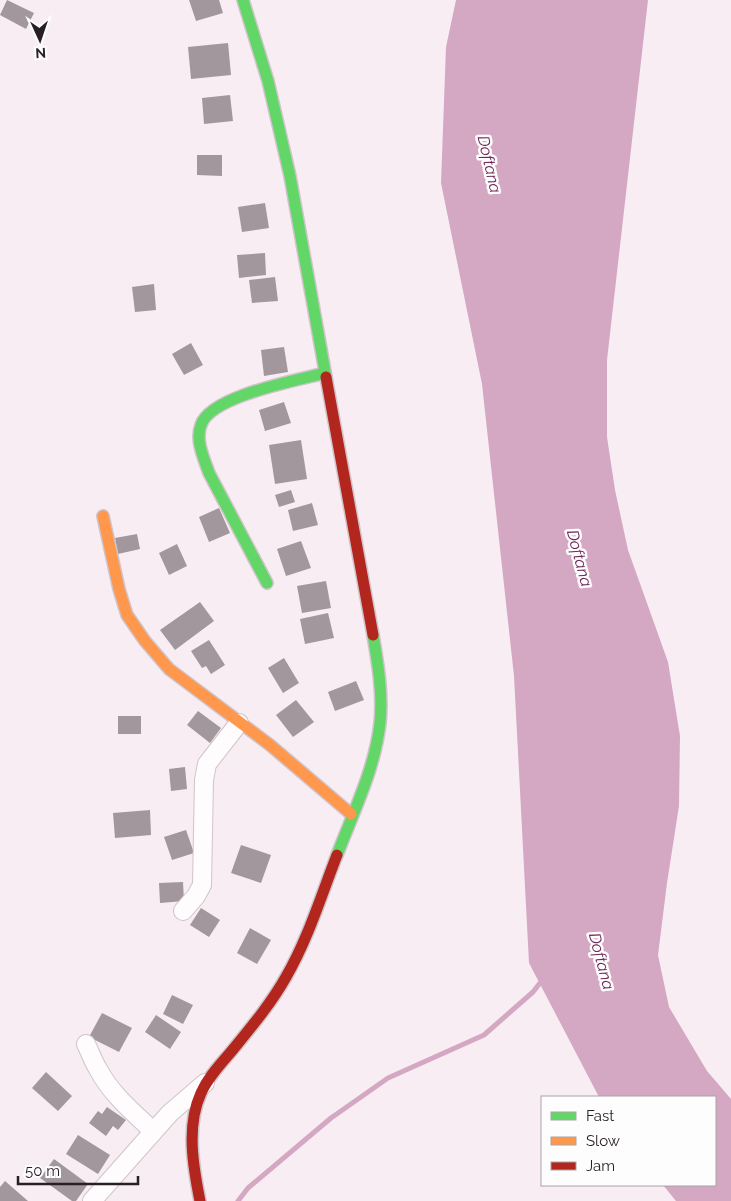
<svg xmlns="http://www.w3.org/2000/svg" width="731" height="1201" font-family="Raleway,sans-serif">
  <rect width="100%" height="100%" fill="#f9edf4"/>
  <path fill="#d4a7c3" d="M456,0H648L607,360V437L615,490L628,550L668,662L680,736L679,806L667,883L658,955L669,1007L707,1071L731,1099V1201H676L663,1185H715V1097H599L529,963L514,676L482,384L441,183L446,47Z"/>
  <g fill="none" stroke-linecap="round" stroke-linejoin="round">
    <path stroke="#d4a7c3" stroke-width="5" d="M238,1201L248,1188L331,1118L388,1078L484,1035L533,992L543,979"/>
  </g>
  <g fill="#a1979d">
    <path d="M7,0L34,13L26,29L0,15Z"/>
    <path d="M189,0H219L223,13L196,21Z"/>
    <path d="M228,43L231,75L191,79L188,47Z"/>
    <path d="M230,95L233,121L204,124L202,98Z"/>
    <path d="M197,155H222V176L197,175Z"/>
    <path d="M265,203L269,228L242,232L238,207Z"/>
    <path d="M265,253L266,275L239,278L237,255Z"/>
    <path d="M275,277L278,301L252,303L249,280Z"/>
    <path d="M154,284L156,310L135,312L132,287Z"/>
    <path d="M191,343L203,365L184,375L172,354Z"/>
    <path d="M284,347L288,372L264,376L261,350Z"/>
    <path d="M284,402L291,423L265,431L259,410Z"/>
    <path d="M301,440L307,479L275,484L269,445Z"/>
    <path d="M291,490L295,502L279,507L275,495Z"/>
    <path d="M312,503L318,525L293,531L288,510Z"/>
    <path d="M219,508L230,533L209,542L199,517Z"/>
    <path d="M137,534L140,549L118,554L115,538Z"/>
    <path d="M301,541L311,568L286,576L277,549Z"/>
    <path d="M177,544L187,566L169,575L159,553Z"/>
    <path d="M326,581L331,608L302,613L297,586Z"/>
    <path d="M200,602L214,621L175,650L160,630Z"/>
    <path d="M328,613L334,638L305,644L300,619Z"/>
    <path d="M209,640L225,665L211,674L206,666L202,668L191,651Z"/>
    <path d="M284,658L299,683L283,693L268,668Z"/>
    <path d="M356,681L364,700L335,711L328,692Z"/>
    <path d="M296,700L314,722L293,737L276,715Z"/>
    <path d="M198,711L221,728L210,743L187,725Z"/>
    <rect x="118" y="716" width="23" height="18"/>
    <path d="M185,767L187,789L171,791L169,769Z"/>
    <path d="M150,810L151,835L115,838L113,813Z"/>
    <path d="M186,830L194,853L172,860L164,837Z"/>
    <path d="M241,845L271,855L261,883L231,873Z"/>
    <path d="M183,882L184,901L160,903L159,883Z"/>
    <path d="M201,908L220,920L209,937L190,925Z"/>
    <path d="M250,928L271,940L257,964L237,953Z"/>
    <path d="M172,995L193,1005L183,1024L163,1014Z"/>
    <path d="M102,1013L132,1028L119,1052L89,1037Z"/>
    <path d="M156,1015L181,1032L170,1049L145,1032Z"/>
    <path d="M46,1072L72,1096L58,1111L32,1088Z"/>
    <path d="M107,1107L126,1120L118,1130L113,1126L106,1136L89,1123L98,1111L102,1114Z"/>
    <path d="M78,1135L110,1155L98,1174L66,1154Z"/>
    <path d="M54,1159L88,1184L76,1201H72L40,1178Z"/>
    <path d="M5,1181L28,1201H0V1187Z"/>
  </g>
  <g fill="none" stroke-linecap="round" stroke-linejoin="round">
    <defs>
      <g id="street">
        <path d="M183,911L196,896L202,885L204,780L207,764L239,723"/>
        <path d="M86,1044C90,1052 93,1061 98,1069C111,1094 133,1112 153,1131"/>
        <path d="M92,1201L170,1113L205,1083"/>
      </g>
      <g id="fast">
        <path d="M243,0L268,81L290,176L326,377"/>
        <path d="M267,583L209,473C204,459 195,440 201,425C210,396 298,380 325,373"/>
        <path d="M337,855C353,813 375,769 380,723C383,694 378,664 373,635"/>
      </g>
      <path id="slow" d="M103,516L119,589L127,615L145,641L169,669L270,745L351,814"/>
      <g id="jam">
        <path d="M326,377L373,635"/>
        <path d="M200,1201C193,1166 186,1126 201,1093C209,1075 223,1062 235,1047C253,1025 272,1002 286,977C308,939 321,896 337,855"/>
      </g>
    </defs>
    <use href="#street" stroke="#cfc4ca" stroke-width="20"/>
    <use href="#fast" stroke="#cfc4ca" stroke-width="14"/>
    <use href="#slow" stroke="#cfc4ca" stroke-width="14"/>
    <use href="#jam" stroke="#cfc4ca" stroke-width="14"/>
    <use href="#street" stroke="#fefcfd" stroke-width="18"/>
    <use href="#fast" stroke="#63d668" stroke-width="11"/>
    <use href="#slow" stroke="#ff974d" stroke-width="11"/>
    <use href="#jam" stroke="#b3261e" stroke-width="11"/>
  </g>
  <g text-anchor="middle" stroke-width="5" stroke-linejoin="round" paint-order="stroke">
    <g font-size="16" font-style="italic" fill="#6f2859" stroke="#fdfdfd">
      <text transform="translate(490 164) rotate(77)" y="6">Doftana</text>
      <text transform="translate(580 558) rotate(75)" y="6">Doftana</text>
      <text transform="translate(602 961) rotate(75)" y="6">Doftana</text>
    </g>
  </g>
  <rect x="541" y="1096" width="175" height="90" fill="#fdfdfd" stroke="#a8a4a6"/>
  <rect x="551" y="1112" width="25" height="8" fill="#63d668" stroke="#a8a4a6"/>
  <text x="586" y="1121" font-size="15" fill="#281e24">Fast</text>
  <rect x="551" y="1137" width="25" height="8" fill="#ff974d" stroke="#a8a4a6"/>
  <text x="586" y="1146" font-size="15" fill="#281e24">Slow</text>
  <rect x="551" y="1162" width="25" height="8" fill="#b3261e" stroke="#a8a4a6"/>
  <text x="586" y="1171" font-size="15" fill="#281e24">Jam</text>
  <g transform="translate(40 40) rotate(177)" stroke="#fdfdfd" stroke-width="4" paint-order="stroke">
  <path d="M0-4L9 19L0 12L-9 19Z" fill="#281e24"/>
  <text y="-8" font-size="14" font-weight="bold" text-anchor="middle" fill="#281e24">N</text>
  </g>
  <path d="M18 1176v8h120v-8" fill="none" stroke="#281e24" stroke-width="2.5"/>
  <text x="25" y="1176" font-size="15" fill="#281e24" stroke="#fdfdfd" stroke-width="4" paint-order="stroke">50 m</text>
</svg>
